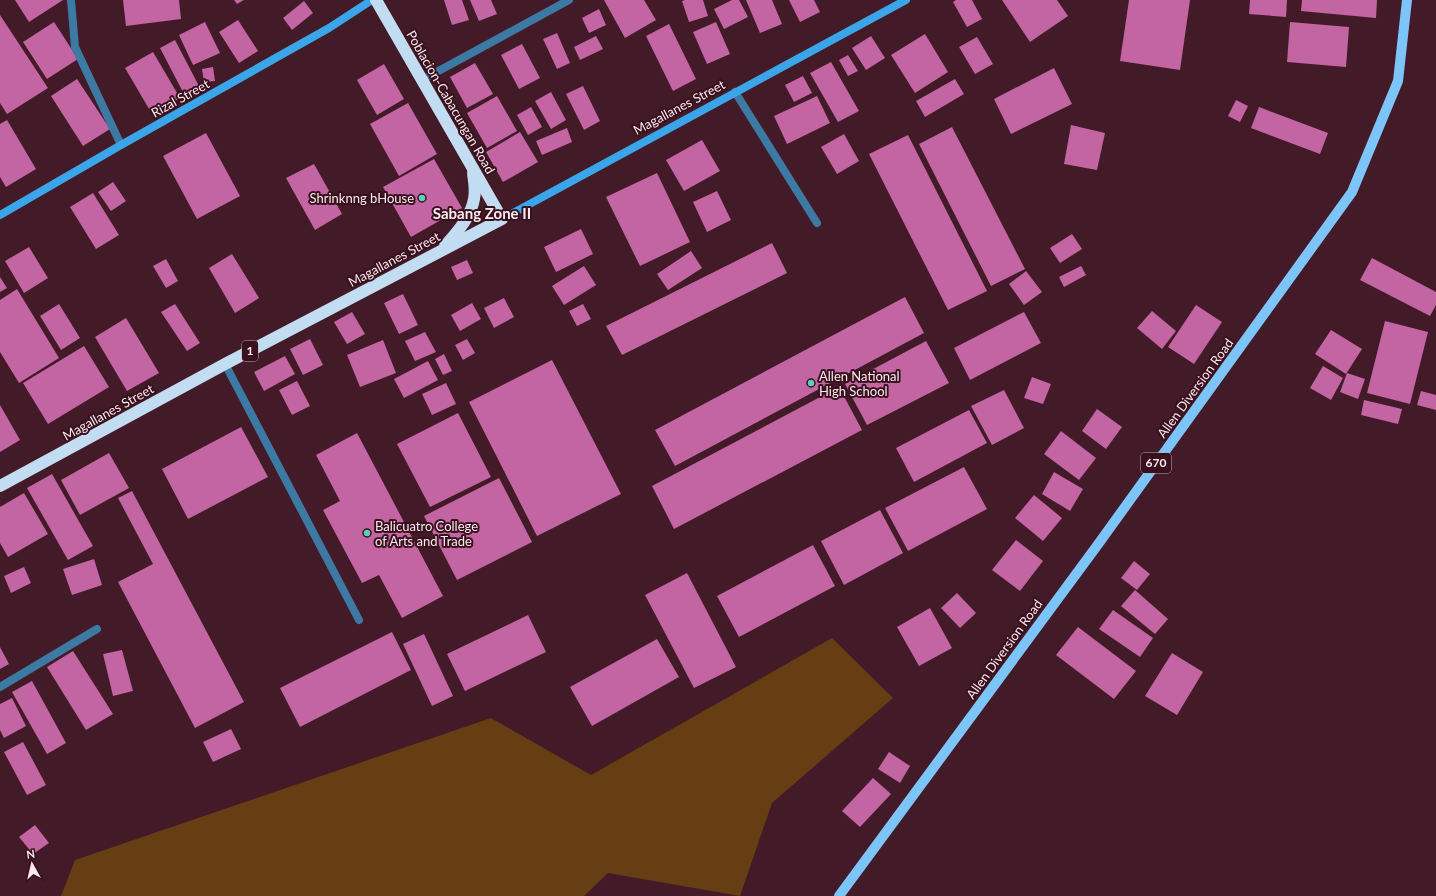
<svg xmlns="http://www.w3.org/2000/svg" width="1436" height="896" font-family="Lato,sans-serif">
  <rect width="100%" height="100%" fill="#431a27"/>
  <path fill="#673d13" d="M832,638L893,698L772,803L740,896L608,873L584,896H61L75,860L491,718L591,775Z"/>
  <g fill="#c364a3">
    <path d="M15,0H63L29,22Z"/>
    <path d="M123,0H179L181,19L126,26Z"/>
    <path d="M234,0H244L237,4Z"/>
    <path d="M444,0H462L469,20L452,25Z"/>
    <path d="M470,0H491L497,14L479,21Z"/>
    <path d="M604,0H644L656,20L625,38Z"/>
    <path d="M685,0H703L708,16L689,22L682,1Z"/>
    <path d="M732,0H739L748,17L724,29L714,9Z"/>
    <path d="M746,0H772L782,24L760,33Z"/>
    <path d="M789,0H814L820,12L800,22Z"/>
    <path d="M956,0H972L982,19L967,27L953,2Z"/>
    <path d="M1002,0H1057L1068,16L1030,42Z"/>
    <path d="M1129,0H1190L1180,70L1120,61Z"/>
    <path d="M1250,0H1287L1286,17L1249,14Z"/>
    <path d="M1302,0H1377L1376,18L1301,11Z"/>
    <path d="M304,1L313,13L292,30L283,18Z"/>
    <path d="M599,9L606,25L589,33L582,18Z"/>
    <path d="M0,15L48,88L7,114L0,103Z"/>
    <path d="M238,20L258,51L239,63L219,32Z"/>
    <path d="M54,22L78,59L47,79L23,42Z"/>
    <path d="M205,22L220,53L193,65L179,35Z"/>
    <path d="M716,22L730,54L707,64L693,32Z"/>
    <path d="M1290,22L1349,27L1346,67L1287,62Z"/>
    <path d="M669,24L696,79L673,91L646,36Z"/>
    <path d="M557,33L570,63L557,69L543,39Z"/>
    <path d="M925,34L948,72L915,93L891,55Z"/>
    <path d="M596,36L603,49L580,60L574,47Z"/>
    <path d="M871,36L885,58L866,70L852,48Z"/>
    <path d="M977,37L993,64L975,74L959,47Z"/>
    <path d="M175,40L200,88L185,96L160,48Z"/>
    <path d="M522,44L540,78L519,89L501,55Z"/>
    <path d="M153,52L180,98L152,114L125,68Z"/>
    <path d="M848,55L858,71L848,76L839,60Z"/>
    <path d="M831,62L859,111L838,122L810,73Z"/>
    <path d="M475,63L493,94L467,108L450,77Z"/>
    <path d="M384,64L404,99L377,115L357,80Z"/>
    <path d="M213,67L215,81L204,82L202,69Z"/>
    <path d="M1054,68L1072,104L1011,134L994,99Z"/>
    <path d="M803,76L812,93L794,102L785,85Z"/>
    <path d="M77,79L110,129L83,146L51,96Z"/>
    <path d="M955,79L964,94L925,117L916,101Z"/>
    <path d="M583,86L600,121L584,130L566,94Z"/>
    <path d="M551,92L566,120L551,129L535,101Z"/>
    <path d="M497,96L517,131L487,148L467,113Z"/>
    <path d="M817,96L830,123L787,144L774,116Z"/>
    <path d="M1236,100L1248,106L1240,122L1228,116Z"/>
    <path d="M408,103L437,154L399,176L370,124Z"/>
    <path d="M531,107L542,127L528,135L517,115Z"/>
    <path d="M1259,107L1328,133L1320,154L1251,128Z"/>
    <path d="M7,120L36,169L6,187L0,177V124Z"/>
    <path d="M1071,125L1105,133L1097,170L1064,164Z"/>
    <path d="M952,127L1025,269L991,286L919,144Z"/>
    <path d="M567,128L572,142L542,155L536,141Z"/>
    <path d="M520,132L538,162L503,182L486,152Z"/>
    <path d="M206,133L240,196L197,219L163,156Z"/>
    <path d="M844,134L859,161L837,174L821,147Z"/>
    <path d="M908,135L987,291L948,310L869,154Z"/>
    <path d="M702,140L720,171L684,191L666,160Z"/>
    <path d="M434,159L462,208L411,237L383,187Z"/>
    <path d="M314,164L342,214L315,230L286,178Z"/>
    <path d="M657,173L690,242L640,266L606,197Z"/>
    <path d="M113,182L126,201L111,211L98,192Z"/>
    <path d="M717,191L731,220L707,232L693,202Z"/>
    <path d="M93,193L119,235L96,249L70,207Z"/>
    <path d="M581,229L593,254L556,272L544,247Z"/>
    <path d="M1072,234L1082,249L1060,263L1050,248Z"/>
    <path d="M772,243L787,273L622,355L606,326Z"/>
    <path d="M29,247L48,278L24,293L5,261Z"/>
    <path d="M691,251L702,268L668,290L657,274Z"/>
    <path d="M232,254L259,298L235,313L209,268Z"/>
    <path d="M1372,258L1436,292V305L1430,316L1360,280Z"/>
    <path d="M166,259L178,281L166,288L153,266Z"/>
    <path d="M467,260L473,273L457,280L451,267Z"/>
    <path d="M584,266L596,285L564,305L552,286Z"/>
    <path d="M1081,266L1086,275L1064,287L1059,277Z"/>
    <path d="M1026,271L1042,292L1024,305L1009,284Z"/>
    <path d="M0,277L7,288L0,292Z"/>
    <path d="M17,289L59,358L19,383L0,352V300Z"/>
    <path d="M403,294L418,325L399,334L384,303Z"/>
    <path d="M905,297L924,333L675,466L655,430Z"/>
    <path d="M504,298L514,317L494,328L484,308Z"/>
    <path d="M472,303L481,319L460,331L451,315Z"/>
    <path d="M59,304L80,338L61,350L40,316Z"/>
    <path d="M175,304L200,343L187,351L161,312Z"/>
    <path d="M583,304L591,319L577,326L569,311Z"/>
    <path d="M1196,305L1222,322L1194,364L1168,347Z"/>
    <path d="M1152,311L1176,331L1162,349L1137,328Z"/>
    <path d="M352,312L365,334L347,344L334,322Z"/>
    <path d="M1024,312L1041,343L970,380L954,348Z"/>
    <path d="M126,318L159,373L127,391L95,337Z"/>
    <path d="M1385,321L1428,332L1410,404L1367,393Z"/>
    <path d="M1331,330L1362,349L1346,374L1315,354Z"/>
    <path d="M425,332L436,352L415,361L405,341Z"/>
    <path d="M310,339L323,365L303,375L290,349Z"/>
    <path d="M467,339L475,353L463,360L455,345Z"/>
    <path d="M383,340L396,373L360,387L347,355Z"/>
    <path d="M926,341L949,383L867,425L845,384Z"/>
    <path d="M84,346L109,387L48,424L23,383Z"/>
    <path d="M444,354L452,371L443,375L435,359Z"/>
    <path d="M285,356L295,374L264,391L254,372Z"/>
    <path d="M552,360L621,494L537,536L469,402Z"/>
    <path d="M428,361L438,380L404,398L394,379Z"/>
    <path d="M1323,366L1343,378L1331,400L1310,388Z"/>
    <path d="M1347,373L1365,379L1358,399L1340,392Z"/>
    <path d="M1032,377L1051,384L1043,404L1024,398Z"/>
    <path d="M297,381L310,406L292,415L279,390Z"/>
    <path d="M446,383L456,404L432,415L422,394Z"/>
    <path d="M839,387L862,430L674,529L652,486Z"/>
    <path d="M1004,390L1024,428L992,445L971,406Z"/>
    <path d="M1421,391L1436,395V410L1417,405Z"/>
    <path d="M1364,400L1402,409L1398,424L1361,415Z"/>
    <path d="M0,405L20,440L0,452Z"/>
    <path d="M1097,409L1122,427L1106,449L1082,431Z"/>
    <path d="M969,410L987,443L914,482L896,448Z"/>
    <path d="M458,413L491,477L430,507L397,444Z"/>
    <path d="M241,427L268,477L188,519L162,469Z"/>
    <path d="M1061,431L1096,458L1079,480L1044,454Z"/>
    <path d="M357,433L443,596L402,618L379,575L362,583L323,510L340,501L316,455Z"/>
    <path d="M109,453L129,488L80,515L61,480Z"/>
    <path d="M964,467L987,509L908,551L885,508Z"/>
    <path d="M1054,472L1083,489L1070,511L1042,494Z"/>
    <path d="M52,474L93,546L68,560L27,488Z"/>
    <path d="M499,478L532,542L457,580L424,516Z"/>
    <path d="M132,491L244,702L195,728L118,582L153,564L118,498Z"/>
    <path d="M24,493L48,534L8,557L0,543V507Z"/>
    <path d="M1034,495L1062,518L1043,541L1015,518Z"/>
    <path d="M880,510L903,553L844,585L821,541Z"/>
    <path d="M1016,540L1043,561L1020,591L992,570Z"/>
    <path d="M813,545L835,586L739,637L717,596Z"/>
    <path d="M94,559L102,585L72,595L63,569Z"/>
    <path d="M1134,561L1150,574L1137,590L1121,578Z"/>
    <path d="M24,567L31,583L11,593L4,576Z"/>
    <path d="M687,573L736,667L694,688L645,595Z"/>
    <path d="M1135,590L1168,619L1155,634L1121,606Z"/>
    <path d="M957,593L976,613L960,628L941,608Z"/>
    <path d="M930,608L952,648L919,666L897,627Z"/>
    <path d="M1113,610L1153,638L1140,657L1099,629Z"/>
    <path d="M528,615L546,652L465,691L447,654Z"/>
    <path d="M1078,627L1136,671L1114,699L1056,655Z"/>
    <path d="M392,632L411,670L300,727L280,688Z"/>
    <path d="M424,634L453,696L432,706L403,644Z"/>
    <path d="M657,639L679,677L592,726L570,687Z"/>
    <path d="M0,647L9,664L0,669Z"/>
    <path d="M122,650L133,691L113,696L103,654Z"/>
    <path d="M73,651L113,714L86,730L47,667Z"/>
    <path d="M1172,653L1203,672L1177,715L1145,696Z"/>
    <path d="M32,681L66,743L47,754L12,692Z"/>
    <path d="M12,698L26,726L4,738L0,730V704Z"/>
    <path d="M231,729L241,749L213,762L203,742Z"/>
    <path d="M23,742L46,785L27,795L4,752Z"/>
    <path d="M889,752L910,766L900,783L878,769Z"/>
    <path d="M873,778L891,794L860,827L842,811Z"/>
    <path d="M35,825L49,843L33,854L19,837Z"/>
  </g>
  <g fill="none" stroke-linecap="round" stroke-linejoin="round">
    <g stroke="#3c79a3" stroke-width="8">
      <path d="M735,92L817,223"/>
      <path d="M225,364L359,620"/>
    </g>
    <g stroke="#3c79a3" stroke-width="8">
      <path d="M71,0L75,47L121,145"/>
      <path d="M422,80L569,0"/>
      <path d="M0,687L97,629"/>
    </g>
    <g stroke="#3ba5e9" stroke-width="8">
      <path d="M0,215L121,145L329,28L372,0"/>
      <path d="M502,219L906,0"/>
    </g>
    <path stroke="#7dc4f8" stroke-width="10" d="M839,896L1099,543L1352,192L1398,81L1407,0"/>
    <g stroke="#c2dcf1" stroke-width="12">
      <path d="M445,246C457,232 471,217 474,199C476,190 474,182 473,173"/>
      <path d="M0,486L225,364L502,219L376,0"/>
    </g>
  </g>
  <g fill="#5bcebc" stroke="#38101e" stroke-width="1.5">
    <circle cx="422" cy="198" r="4"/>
    <circle cx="811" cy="383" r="4"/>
    <circle cx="367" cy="533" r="4"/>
  </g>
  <g text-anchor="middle" stroke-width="4" stroke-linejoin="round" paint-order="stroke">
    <g fill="#38101e" stroke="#c1a9b0" stroke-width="1">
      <rect x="242" y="341" width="16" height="20" rx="3"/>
      <rect x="1141" y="453" width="30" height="20" rx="3"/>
    </g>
    <g font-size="12" font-weight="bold" fill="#fceaee">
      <text x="250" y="355">1</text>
      <text x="1156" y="467">670</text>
    </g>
    <g font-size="13" fill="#fceaee" stroke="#38101e">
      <text transform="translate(180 98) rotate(-29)" y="5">Rizal Street</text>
      <text transform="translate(451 102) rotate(60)" y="5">Poblacion-Cabacungan Road</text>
      <text transform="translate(679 107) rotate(-28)" y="5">Magallanes Street</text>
      <text transform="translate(394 259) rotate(-28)" y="5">Magallanes Street</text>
      <text transform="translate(1195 388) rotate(-54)" y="5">Allen Diversion Road</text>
      <text transform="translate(108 412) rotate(-29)" y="5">Magallanes Street</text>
      <text transform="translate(1004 649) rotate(-54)" y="5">Allen Diversion Road</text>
    </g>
    <g font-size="13" fill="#fceaee" stroke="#38101e" text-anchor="start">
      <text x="414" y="203" text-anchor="end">Shrinknng bHouse</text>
      <text x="819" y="381">Allen National<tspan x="819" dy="15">High School</tspan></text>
      <text x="375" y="531">Balicuatro College<tspan x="375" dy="15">of Arts and Trade</tspan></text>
    </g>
    <g font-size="15" font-weight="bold" fill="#fceaee" stroke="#38101e">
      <text x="482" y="219">Sabang Zone II</text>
    </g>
  </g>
  <g transform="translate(32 864) rotate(352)" stroke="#38101e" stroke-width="3" paint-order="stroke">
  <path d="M0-3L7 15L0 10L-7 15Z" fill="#fceaee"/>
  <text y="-6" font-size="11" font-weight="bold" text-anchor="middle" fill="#fceaee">N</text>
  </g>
</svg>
